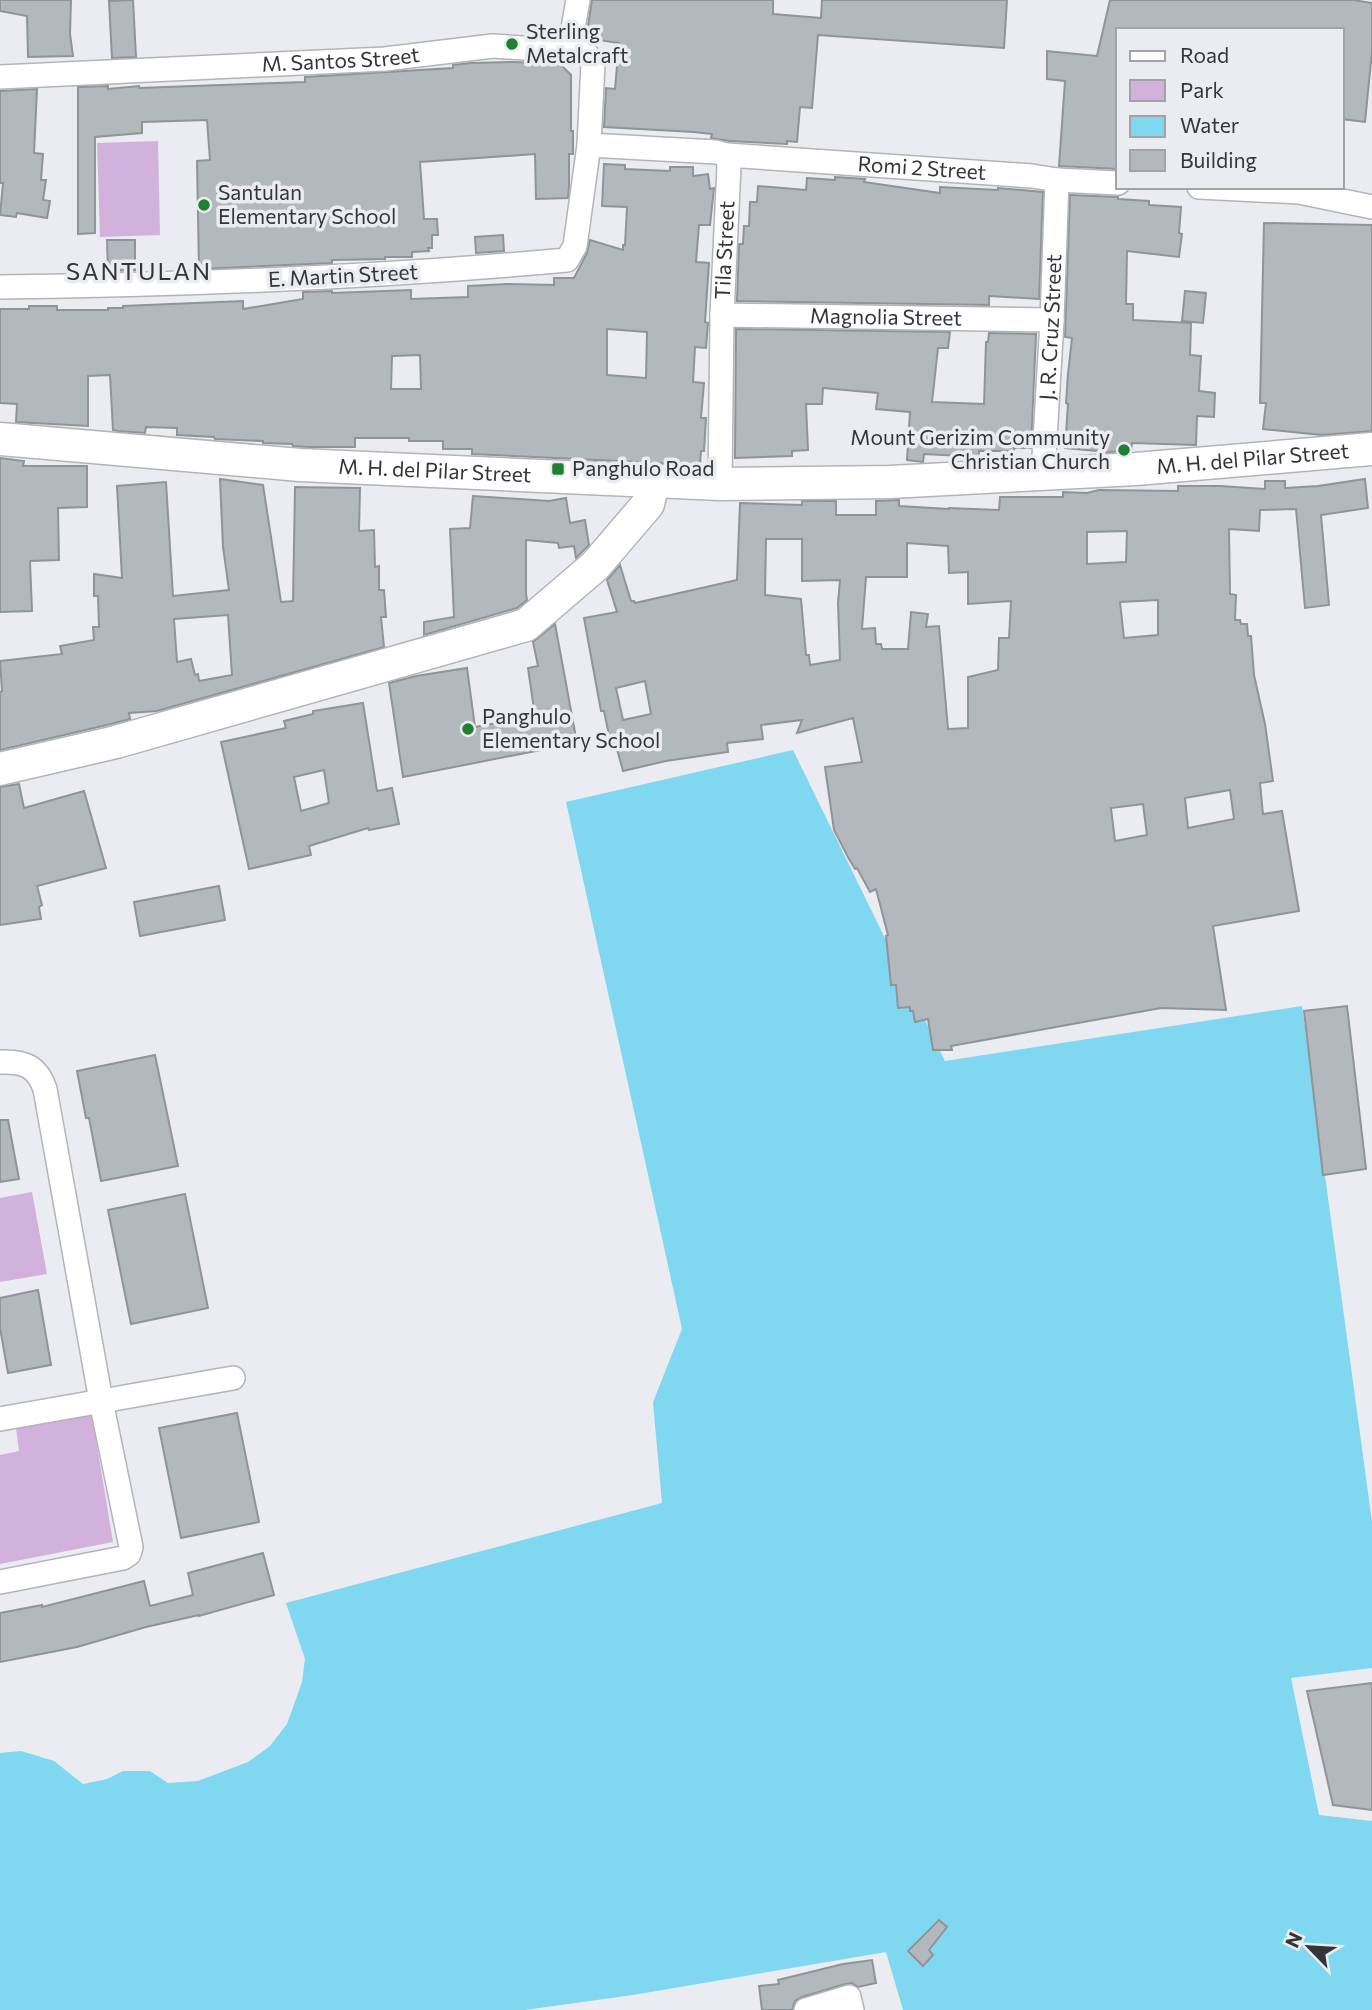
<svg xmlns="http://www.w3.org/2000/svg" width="1372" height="2010" font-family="Commissioner,sans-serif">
  <rect width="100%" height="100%" fill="#eaecf1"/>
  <g fill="#d2b1dd">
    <path d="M158,141L160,235L100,237L97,143Z"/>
    <path d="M32,1192L47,1274L0,1282V1198Z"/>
    <path d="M91,1409L113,1542L0,1564V1455L19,1451L15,1420Z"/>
  </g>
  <path fill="#80d7f0" d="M793,750L945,1061L1302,1006L1372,1522V1668L1291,1678L1319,1815L1372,1821V2010H903L886,1952L633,1995L525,2010H0V1753L21,1751L54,1761L83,1784L107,1779L123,1771H150L168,1783L198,1781L248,1762L270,1746L287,1724L302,1682L305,1659L286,1603L662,1503L653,1402L682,1329L566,802Z"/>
  <g fill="#b3b8bc" stroke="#8f9498" stroke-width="2" fill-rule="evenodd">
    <path d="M0,0H71L70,34L73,56L28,57L27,16L0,11Z"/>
    <path d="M133,0L136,57L112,58L109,1Z"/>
    <path d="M592,0H773V14L821,18L822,0H1007L1004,48L818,35L812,108L800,107L797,142L787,141V144L729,141L711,138L712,134L694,132L604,127L606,88L615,89L619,43L586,38Z"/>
    <path d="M1110,0H1353L1372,3V52L1365,122L1342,119V30H1118V169L1059,166L1065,81L1047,79V51L1097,56Z"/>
    <path d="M513,62L560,64L571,75V131H573V154H569V186L568,198L536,199L535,154L420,162L424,219H437L438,235H432V248H428L429,251L412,252V257H385V259L332,260V263L199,269L197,161L210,160L207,120L142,122V133L95,137V233L78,234V87L108,86V89L139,86V88L305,82V77L453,68V65L471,63Z"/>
    <path d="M37,89L34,153L43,154L41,180H46L43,200L50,201L47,218L17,213L16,217L0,215L3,183H0V91Z"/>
    <path d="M604,164L625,165V169L670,171V167H693V176L708,174L710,189L714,188L710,225H699L696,262L709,263L705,322L708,323L706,348L695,347L693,382L704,383L701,418H706L704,451H701L700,465L472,454V449H443V441H409V438H355V447H307L293,446L292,444L263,443V441L215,439L214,437L177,435V428L146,427L145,433L118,431L113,430L110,375L88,376V426L16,422L17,404L0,403V309H29V306H57V310H108V308H123V306L243,301V309L303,299V292L332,291V293L411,290V299L468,297V286L508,284L554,285V278H574L587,253L590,240L623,250V245H625L627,207L602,206ZM607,329L647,332L646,378L607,375ZM420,355L421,389H391L392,356Z"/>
    <path d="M835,177L865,179L864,182L940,193V187L998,190V188L1043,192L1039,299L989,296V305L737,301L739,244H743L744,226H749L750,202H757L758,186L806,190L807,178L835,180Z"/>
    <path d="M1070,195L1118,197V199L1149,201V205L1181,207L1179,233L1182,234L1179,257L1127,251L1126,304H1133V320L1191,323L1190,355L1201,356L1199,391L1215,393L1214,417L1197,416L1196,445L1132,443L1131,451L1108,452L1065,448L1068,404L1066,403L1068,374L1072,338L1065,337Z"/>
    <path d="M1264,223L1372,225V431L1322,435L1263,429L1266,403H1260Z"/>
    <path d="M503,235L504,251L476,253L475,237Z"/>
    <path d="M107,240H135V270L108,271Z"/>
    <path d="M1185,291L1206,293L1203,323L1182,321Z"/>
    <path d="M736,329L950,332L948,348H938L932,402L984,404L986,342H988L989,333L1036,334L1031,448H1014V451H979V457L924,454L923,462L907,460L910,412L876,409L878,393L823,388L822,404H806L808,450L792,451V456L735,458Z"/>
    <path d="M0,458L24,461L23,466H87V507L58,508L59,560L30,561L32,611L0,612Z"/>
    <path d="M220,479L263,485L281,602L293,601L295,487L360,488L359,531L374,530L375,567L379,566V590H384L386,617H381L384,647L157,711L129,713L130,719L111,724L0,750V692L2,691L0,661L62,654L60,646L94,640L93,627H99L98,596H94V574L122,578L117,486L166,482L173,596L229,590L223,547ZM228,615L232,675L199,681L198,674L195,675L191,659L177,662L174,619Z"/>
    <path d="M1365,479L1368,508L1321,515L1329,605L1305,608L1296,509L1260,510L1259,531L1229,529L1230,594L1236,595L1235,620H1240L1241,624H1247L1248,636H1251L1254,675L1265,724L1273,781L1260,783L1263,814L1282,811L1299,911L1213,926L1226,1010L1161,1008L951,1046L952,1050H933L928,1019L915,1022L913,1011H910V1007L898,1008L896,985H891L886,936L888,935L876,889L870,892L857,868L855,869L849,859L834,830L825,767L862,762L853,718L797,733L802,720L761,725L763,739L727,743L728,752L666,761L623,771L617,749L612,750L604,711H601L584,618L617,612L607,580L620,565L631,601H634L635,603L737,580L740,503L802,505V501H836V515H876V501L899,500V506L949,509V508L999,510L1000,497H1063V492L1087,493L1099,490L1178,491V486H1220L1265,489V481H1285V488L1318,486ZM1127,531L1126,562L1087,564V532ZM766,539H802V581L840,580L838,603L840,660L810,665L809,655H806L801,599L765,595ZM907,543L948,546L949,573L968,572V604L1011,601L1009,638H999L998,670L968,677V728L948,729L939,626L926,627L928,614L911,612L908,649H882L881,644H876L875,628L862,629L866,577H907ZM1158,600V635L1124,638L1120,602ZM645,681L651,714L623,720L616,688ZM1230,790L1234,819L1188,828L1185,798ZM1143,804L1147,835L1115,841L1111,808Z"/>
    <path d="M473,496L549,501L566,498L570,523L585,520L589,545L576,558L574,546L559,548L558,543L526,540V594L527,600L517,608L424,635V622L454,617L450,529L470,528Z"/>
    <path d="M555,624L577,743L403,777L389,683L416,676L467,668L475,727L535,716L528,668L538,666L533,642Z"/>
    <path d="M363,703L377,791L392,788L399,824L369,830L368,828L309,846L311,855L249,869L221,742L286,728L284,721L313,714V711ZM324,770L329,803L301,811L294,777Z"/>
    <path d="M19,784L24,808L84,791L106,868L37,886L42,905L39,907L41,919L0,925V787Z"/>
    <path d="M219,886L225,920L140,936L134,902Z"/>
    <path d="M1347,1006L1366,1169L1323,1175L1304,1011Z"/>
    <path d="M155,1055L178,1166L101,1181L89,1118H86L77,1071Z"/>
    <path d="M0,1120H8L19,1179L0,1182Z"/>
    <path d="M185,1194L208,1308L131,1324L108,1210Z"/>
    <path d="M38,1290L51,1365L8,1373L0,1328V1298Z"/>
    <path d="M237,1413L259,1522L181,1538L159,1428Z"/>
    <path d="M263,1553L274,1595L199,1616V1615L146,1627L77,1647L0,1662V1613L42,1605V1607L144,1581L150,1606L193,1595L188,1573Z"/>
    <path d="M1372,1683V1810L1333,1805L1307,1691Z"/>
    <path d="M939,1920L947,1927L929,1950L933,1955L923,1966L908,1951Z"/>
    <path d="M872,1960L876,1983L858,1987L852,1983L845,1984L802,1997L795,2001L792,2010H762L759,1986L779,1984L778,1980L843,1964Z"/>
  </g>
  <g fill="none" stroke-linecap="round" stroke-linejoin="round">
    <defs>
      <g id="street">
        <path d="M569,51L578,0"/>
        <path id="s1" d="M0,77L385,59L493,46L585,52L593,63L589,145L575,246L567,260C379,277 190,285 0,287"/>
        <path id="s2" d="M589,145L716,152L727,155L1032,176L1057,180L1118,183"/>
        <path d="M1199,187L1299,192L1372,207"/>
        <path id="s3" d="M722,315L1052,320"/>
        <path id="s4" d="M1043,474L1052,320L1057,180"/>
        <path id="s5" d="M720,484L722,315L729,166L727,155"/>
        <path d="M0,1062C24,1061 37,1066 45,1089L101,1401L131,1547L129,1554L123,1558L0,1582"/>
        <path d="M0,1419L233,1378"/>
        <path d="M806,2010L849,1997L852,2010"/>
      </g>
      <g id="secondary">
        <path id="s6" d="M0,439L300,465L720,484L890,482L1136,469L1372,449"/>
        <path d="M0,769L116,742L526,625L595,566L648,504L653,482"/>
      </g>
    </defs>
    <use href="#street" stroke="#b2b4ba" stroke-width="26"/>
    <use href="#secondary" stroke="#b2b4ba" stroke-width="35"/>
    <use href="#street" stroke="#fff" stroke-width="23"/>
    <use href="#secondary" stroke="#fff" stroke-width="32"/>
  </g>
  <g fill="#207f30" stroke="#eaecf1" stroke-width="2.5">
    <circle cx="512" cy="44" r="7"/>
    <circle cx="204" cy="205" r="7"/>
    <circle cx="1124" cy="450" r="7"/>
    <rect x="551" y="462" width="14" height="14" rx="3.5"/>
    <circle cx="468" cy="729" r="7"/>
  </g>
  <g text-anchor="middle" stroke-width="7" stroke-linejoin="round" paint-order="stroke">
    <g font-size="21" fill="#343537" stroke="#eaecf1" text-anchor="start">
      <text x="526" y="39">Sterling<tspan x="526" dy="24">Metalcraft</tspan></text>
      <text x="218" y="200">Santulan<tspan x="218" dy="24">Elementary School</tspan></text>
      <text x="1110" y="445" text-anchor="end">Mount Gerizim Community<tspan x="1110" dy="24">Christian Church</tspan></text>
      <text x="572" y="476">Panghulo Road</text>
      <text x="482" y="724">Panghulo<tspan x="482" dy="24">Elementary School</tspan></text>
    </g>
    <g font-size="21" fill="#343537" stroke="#eaecf1">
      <text dy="7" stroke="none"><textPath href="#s1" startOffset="341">M. Santos Street</textPath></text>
      <text dy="7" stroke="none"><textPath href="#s2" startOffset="334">Romi 2 Street</textPath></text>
      <text dy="7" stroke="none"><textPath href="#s5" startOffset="234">Tila Street</textPath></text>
      <text transform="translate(343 276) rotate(-3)" y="7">E. Martin Street</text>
      <text dy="7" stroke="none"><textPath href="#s3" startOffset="164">Magnolia Street</textPath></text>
      <text dy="7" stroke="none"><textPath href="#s4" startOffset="147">J. R. Cruz Street</textPath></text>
      <text dy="7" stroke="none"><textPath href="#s6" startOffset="1255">M. H. del Pilar Street</textPath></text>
      <text dy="7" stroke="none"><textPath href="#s6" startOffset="436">M. H. del Pilar Street</textPath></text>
    </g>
    <g font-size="24" letter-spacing="2" fill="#343537" stroke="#eaecf1">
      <text x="139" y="280">SANTULAN</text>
    </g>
  </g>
  <rect x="1116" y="28" width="228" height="161" fill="#eaecf1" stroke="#a1a3a7" stroke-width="2"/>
  <rect x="1130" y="51" width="35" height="10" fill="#ffffff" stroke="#a1a3a7" stroke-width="2"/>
  <text x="1180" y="63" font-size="21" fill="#343537">Road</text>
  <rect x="1130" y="80" width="35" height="21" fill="#d2b1dd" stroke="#a1a3a7" stroke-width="2"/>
  <text x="1180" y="98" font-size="21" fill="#343537">Park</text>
  <rect x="1130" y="116" width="35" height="21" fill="#80d7f0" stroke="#a1a3a7" stroke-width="2"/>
  <text x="1180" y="133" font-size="21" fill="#343537">Water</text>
  <rect x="1130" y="150" width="35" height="21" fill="#b3b8bc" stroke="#a1a3a7" stroke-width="2"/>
  <text x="1180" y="168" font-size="21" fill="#343537">Building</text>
  <g transform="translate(1309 1947) rotate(295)" stroke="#eaecf1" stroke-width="5" paint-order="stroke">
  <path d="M0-5L12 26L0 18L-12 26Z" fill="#343537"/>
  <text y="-10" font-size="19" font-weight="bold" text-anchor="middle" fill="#343537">N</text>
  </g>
</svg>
